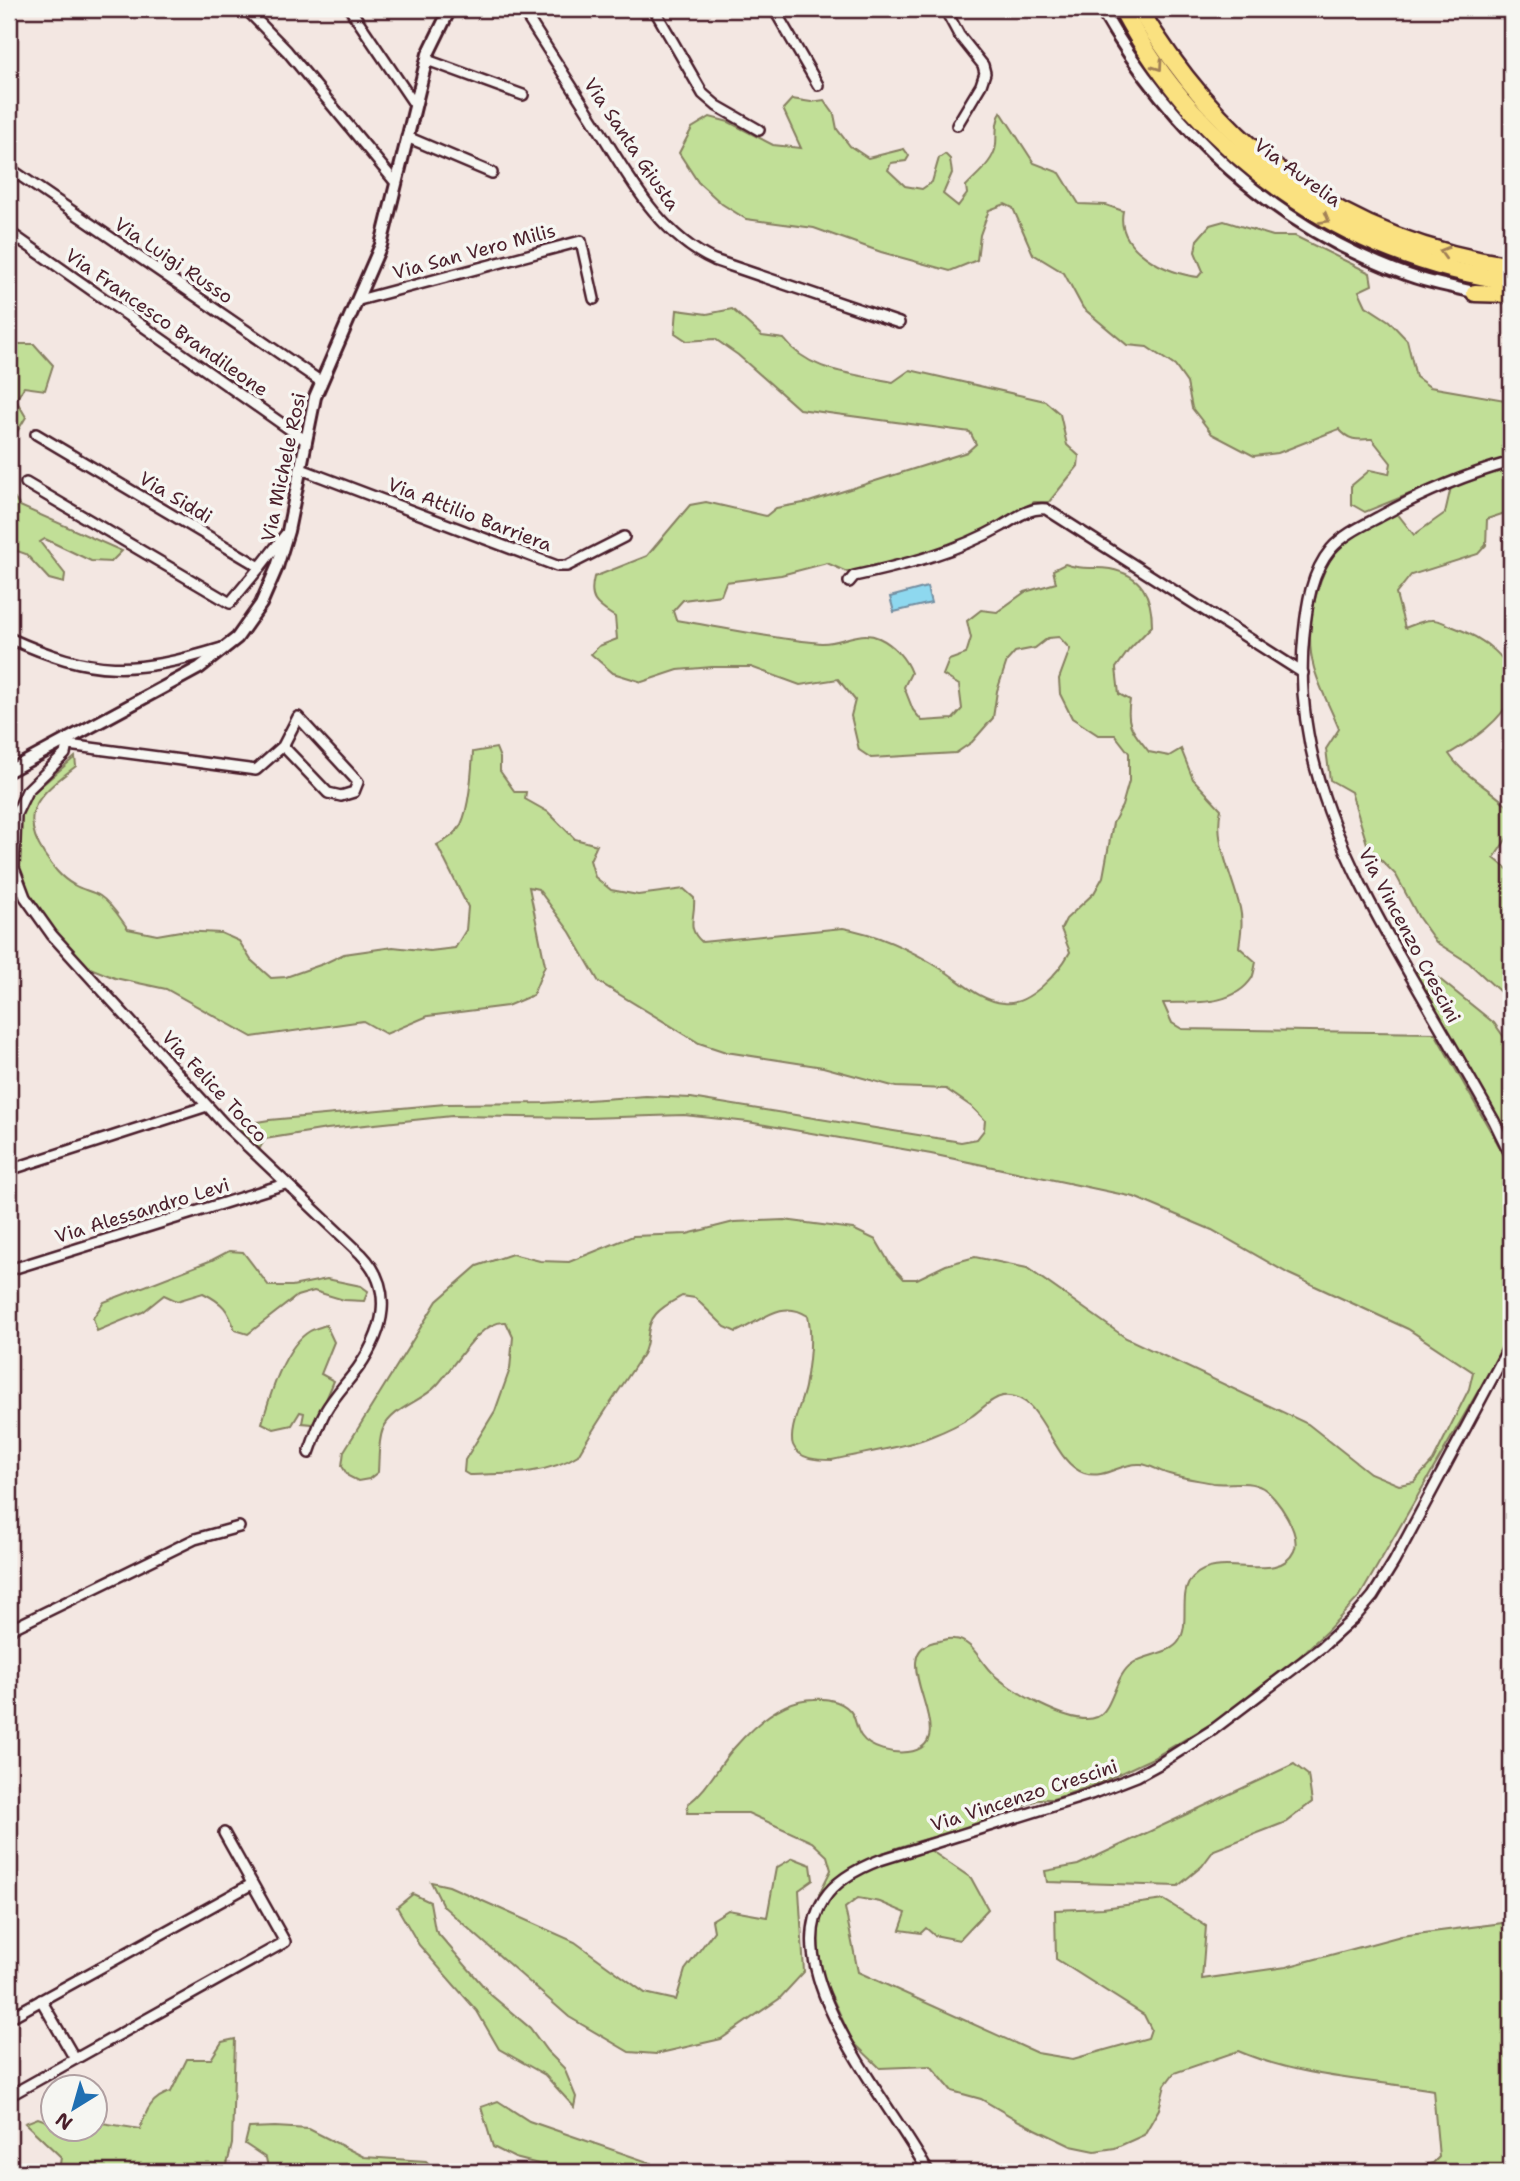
<svg xmlns="http://www.w3.org/2000/svg" width="1520" height="2181" font-family="'Shantell Sans',sans-serif">
  <rect width="100%" height="100%" fill="#f3e7e2"/>
  <filter id="ink" filterUnits="userSpaceOnUse"><feTurbulence type="fractalNoise" baseFrequency=".0143" numOctaves="2"/><feDisplacementMap in="SourceGraphic" scale="14" xChannelSelector="R" yChannelSelector="G"/><feConvolveMatrix kernelMatrix="1 2 1 2 8 2 1 2 1" color-interpolation-filters="sRGB"/></filter>
  <g filter="url(#ink)">
    <g fill="#c1df97" stroke="#867f61" stroke-width="2">
      <path d="M792,99L811,102L824,100L834,114L837,129L850,146L868,158L904,149L909,156L906,161L891,163L888,170L905,186L922,189L932,182L939,158L945,154L950,159L952,173L943,194L958,206L967,194L966,186C976,175 994,162 996,145C997,132 995,124 1001,112L1034,163L1060,173L1079,204L1106,205L1123,211C1115,249 1167,274 1198,277L1203,271L1195,252L1197,240L1210,225L1224,221L1273,236H1295L1370,273L1372,285L1359,291L1366,306L1389,321L1407,340L1416,377L1430,387L1511,401V458L1439,482L1365,512L1351,504V486L1370,470L1389,474L1391,463L1372,439C1357,440 1349,441 1339,429L1278,453L1254,456L1212,434L1192,408L1187,383L1175,366L1147,347L1127,345L1083,308L1064,273L1033,254L1013,208L1005,204L989,210L980,235L977,260L950,271L881,252L814,228L746,219L722,204L698,182L679,153L692,128L710,117L729,122L773,145L801,148L783,109Z"/>
      <path d="M732,309L762,336L784,339C810,373 853,373 893,382L910,370L1045,401L1060,414L1067,445L1079,456L1078,466L1049,502H1034L975,537L872,570L847,572L827,563L781,575L726,582L721,595L683,600L673,611L676,620C725,628 772,639 821,643C841,644 860,629 879,638C894,645 906,659 911,673L904,687L913,710L922,721L953,719L962,709L959,685L943,675L949,660L966,654L971,638L967,621L981,610L997,612L1025,592L1056,583L1053,570L1065,564C1084,571 1093,566 1110,569C1142,575 1152,596 1152,626L1129,650L1116,668L1119,694L1130,700C1125,727 1134,732 1149,752L1169,756L1181,749L1193,779L1221,809C1213,841 1233,877 1240,908C1243,921 1241,934 1239,947L1256,962C1255,966 1254,974 1252,978C1233,1007 1192,1002 1163,1003L1172,1023L1182,1029L1435,1033L1511,1167V1323L1496,1360L1360,1596L1327,1631L1297,1659L1224,1716L1153,1758L1095,1785L1053,1799H1040C1013,1810 986,1821 958,1830C902,1847 864,1850 823,1896L819,1894L831,1870L827,1856L812,1842L748,1813H687L688,1804C709,1788 717,1767 734,1748C754,1725 783,1699 814,1699C829,1698 846,1702 853,1715C856,1722 857,1730 861,1736C870,1749 893,1754 908,1752C969,1744 876,1650 939,1641C944,1640 949,1638 954,1639C972,1640 979,1660 991,1672C1007,1689 1074,1728 1097,1717C1114,1708 1114,1675 1133,1663C1146,1654 1171,1654 1179,1641C1191,1622 1177,1594 1193,1577C1218,1550 1278,1586 1294,1551C1302,1534 1277,1497 1263,1488C1247,1479 1230,1485 1213,1483C1198,1480 1183,1478 1169,1474C1160,1472 1151,1465 1141,1464C1121,1462 1105,1480 1084,1473C1050,1462 1043,1390 1003,1396C991,1398 981,1410 972,1416C960,1424 945,1431 932,1436C904,1448 862,1453 832,1460C818,1460 799,1460 793,1445C788,1432 802,1402 805,1387C809,1365 813,1337 808,1316C781,1298 762,1321 736,1332L725,1327L695,1298L682,1296C673,1301 663,1306 656,1314C645,1326 650,1342 643,1354C621,1388 598,1420 578,1455C548,1475 504,1474 469,1475L464,1472L465,1460L495,1411L510,1369L513,1337L506,1322C479,1320 454,1367 437,1385C422,1402 393,1407 383,1429C378,1441 379,1459 378,1472L369,1479L358,1481L348,1476L342,1466L344,1451L437,1301L477,1266L512,1254L540,1261L569,1262L633,1236L687,1234L734,1222L784,1220L853,1229L876,1240L890,1264L904,1279H917L946,1265L975,1257L1027,1268L1126,1338L1308,1424L1370,1473L1399,1485L1414,1482L1433,1461L1469,1389L1473,1372L1408,1329L1289,1274L1212,1230L1134,1197L931,1154L748,1122L684,1115L587,1118L452,1116L327,1129L265,1139L260,1148L248,1146L239,1130L251,1123L269,1120L445,1104L544,1103L646,1096L691,1098L961,1142L977,1139L984,1130L985,1120L972,1107L946,1089L896,1087L823,1067L726,1052L699,1043L599,982L570,932L538,889L529,887L545,965L533,995L507,1006L428,1016L386,1034L363,1021L252,1037L166,989L115,978L85,966L35,911L21,888L15,846L20,812L27,798L75,757L76,766C42,793 16,810 44,854C53,867 61,878 74,885C82,890 92,891 100,896C112,904 120,918 128,929L157,935L180,931L221,933L239,941L251,960L271,978L286,977L323,964L344,954L393,947L430,951L455,948L466,930L468,907L437,845C445,841 454,836 459,828C469,813 472,770 473,752L496,748L500,758V771L515,792H526L525,799L548,812L575,839L597,845L590,860L595,877L611,890L638,895L684,889L694,898C696,917 685,927 702,942L843,928C877,934 913,951 943,970C962,982 980,1001 1004,1003C1029,1006 1059,972 1070,952L1061,929L1066,919L1094,893L1103,877L1113,823L1122,806L1129,781V753L1115,735H1098L1072,718L1060,694L1059,679L1070,649L1059,637L1048,638L1035,648L1015,652L1007,661L997,691L993,718L972,742L956,753L871,758L859,750L851,716L855,700L838,679L800,685L751,667H712L678,670L642,682L613,673L591,654L599,646L617,639L615,617C597,605 588,601 594,577L647,556L690,505L706,502L766,516L776,508L809,502L967,452L976,444L970,432L799,409L738,355L715,339L687,341L675,333L677,310L707,314Z"/>
      <path d="M9,344H34L53,365L45,390L24,387L16,400L26,417L14,437L9,438Z"/>
      <path d="M1511,467V511L1487,519L1486,545L1478,554L1411,575L1396,594L1405,628C1413,625 1423,620 1431,620C1437,619 1445,623 1451,626C1479,636 1520,659 1511,696C1503,721 1470,741 1449,754C1464,777 1492,789 1511,809V832L1494,858L1511,872V1002L1469,963L1436,942L1419,918L1396,875L1368,847L1351,792L1330,780L1326,749L1339,729C1331,709 1320,689 1314,668C1303,629 1317,565 1348,538C1359,528 1383,519 1396,512L1414,535L1445,513L1451,487Z"/>
      <path d="M9,491L20,506L122,551L111,562L91,561L45,539L40,542L65,574L64,583L49,579L26,554L9,548Z"/>
      <path d="M1427,969L1494,1023L1511,1047V1149L1417,978L1415,972Z"/>
      <path d="M229,1251L243,1252L269,1286H292L327,1279L361,1286L368,1291L364,1301L344,1300L314,1291L297,1296L248,1334L235,1330C228,1309 223,1303 203,1293L177,1301L164,1295L143,1312L97,1331L93,1318L104,1302L212,1260Z"/>
      <path d="M326,1325L334,1342L321,1374L334,1381L320,1414L312,1424L302,1423L304,1413L300,1412L292,1425L274,1429L262,1423C270,1396 284,1346 310,1331C315,1328 321,1327 326,1325Z"/>
      <path d="M1294,1764L1308,1775L1312,1802L1286,1822L1214,1850L1202,1866L1178,1886L1047,1882L1045,1871L1078,1865Z"/>
      <path d="M930,1850L971,1878L988,1909L959,1940L934,1935L926,1928L921,1933L900,1930L906,1913L880,1902L858,1898L845,1908L858,1972L1037,2053L1073,2059L1148,2038L1151,2029L1144,2015L1056,1959L1055,1910L1103,1908L1164,1900L1206,1926L1202,1979L1286,1967L1401,1936L1511,1922V2172H1391L1433,2163L1439,2157L1433,2090C1368,2080 1298,2077 1238,2051L1174,2073L1165,2085L1159,2109L1144,2135L1115,2148L1095,2151L1071,2146L1019,2121L981,2099L952,2091L931,2066L880,2068L852,2041L819,1968L818,1933L823,1905L837,1888L868,1867Z"/>
      <path d="M793,1858L811,1865L813,1880L799,1890L804,1972L779,1999L721,2039L656,2054L629,2052L569,2017L443,1906L431,1882L449,1886L575,1942L645,1993L676,2000L685,1970L714,1931L712,1920L728,1910L767,1917L776,1868Z"/>
      <path d="M413,1894L430,1902L435,1930L491,1995L530,2028L547,2051L564,2068L576,2097L574,2107L545,2075L499,2049L477,2011L419,1945L397,1907Z"/>
      <path d="M235,2039L232,2144L226,2169L231,2172H59L61,2157L25,2123L38,2118L52,2123V2128L77,2131L94,2128L96,2122L140,2129C146,2111 151,2097 171,2092L187,2059H211L222,2042Z"/>
      <path d="M498,2101L529,2121L651,2163L657,2172H570L515,2158L493,2147L481,2107Z"/>
      <path d="M275,2127L309,2129L364,2157L426,2161L437,2172H269L266,2158L245,2144L249,2128Z"/>
    </g>
    <path fill="#8ed8ef" stroke="#738ea1" stroke-width="2" d="M927,587L931,603L894,612L890,597Z"/>
    <g fill="none" stroke-linecap="round" stroke-linejoin="round">
      <defs>
        <g id="minor">
          <path d="M246,9L287,51L396,183"/>
          <path d="M350,9L415,105"/>
          <path d="M522,9C546,47 571,85 595,123C627,173 657,234 714,260L899,323"/>
          <path d="M654,9L703,94L717,106L759,130"/>
          <path d="M774,9L818,85"/>
          <path d="M945,9L959,35L983,65L985,73L981,85L957,125"/>
          <path d="M427,60L523,95"/>
          <path d="M407,137L492,173"/>
          <path d="M9,168L320,381"/>
          <path d="M9,232L305,440"/>
          <path d="M359,300L581,241L594,299"/>
          <path d="M36,434L260,567L285,535"/>
          <path d="M1511,462C1464,475 1422,493 1379,517C1362,526 1344,534 1331,549C1311,573 1307,604 1304,634C1291,760 1349,868 1409,973C1437,1022 1466,1071 1494,1121L1511,1156"/>
          <path d="M301,469L557,566H567L624,537"/>
          <path d="M26,483L230,603L260,567"/>
          <path d="M849,582L854,576C905,565 956,552 1002,526C1016,518 1029,507 1046,509L1303,673"/>
          <path d="M9,638C93,676 134,675 222,648"/>
          <path d="M68,739L65,754L27,791L16,814L14,868L25,897L52,935L223,1123L361,1254C395,1289 384,1331 358,1368C347,1383 334,1396 325,1412C318,1425 314,1440 309,1453"/>
          <path d="M68,745L256,770L283,746L298,717L358,782L354,792L341,796L328,793L283,746"/>
          <path d="M9,1170L207,1106"/>
          <path d="M9,1270L285,1184"/>
          <path d="M9,1630L195,1539L239,1527"/>
          <path d="M41,2000L75,2059"/>
          <path d="M9,2018L252,1884"/>
          <path d="M9,2096L285,1942L224,1833"/>
          <path d="M928,2172C895,2108 775,1973 824,1899C836,1880 859,1868 880,1860L1091,1794L1137,1776L1159,1764L1214,1729L1322,1647L1355,1617L1373,1596L1394,1562L1511,1343"/>
        </g>
        <g id="tertiary">
          <path d="M1101,9C1171,131 1274,227 1408,275C1432,284 1457,287 1481,294"/>
          <path d="M9,771L199,668L237,638L261,604L277,567L288,531L315,397L381,245L428,54L450,9"/>
        </g>
        <g id="trunk">
          <path d="M1122,9C1198,155 1348,260 1511,281"/>
          <path d="M1139,9C1226,153 1342,240 1511,266"/>
          <path d="M1475,293L1511,294"/>
        </g>
      </defs>
      <use href="#minor" stroke="#4a1f2b" stroke-width="14"/>
      <use href="#tertiary" stroke="#4a1f2b" stroke-width="16"/>
      <use href="#trunk" stroke="#4a1f2b" stroke-width="21"/>
      <use href="#minor" stroke="#f6f6f2" stroke-width="9"/>
      <use href="#tertiary" stroke="#f6f6f2" stroke-width="10"/>
      <use href="#trunk" stroke="#fae180" stroke-width="16"/>
    </g>
    <defs><path id="oneway-chevron" d="M-2-3.5L2.5 0L-2 3.5" fill="none" stroke-width="1.6" stroke-linecap="round" stroke-linejoin="round" transform="scale(1.75)"/></defs>
    <g stroke="#a28056">
      <use href="#oneway-chevron" transform="translate(1158 66) rotate(55)"/>
      <use href="#oneway-chevron" transform="translate(1325 219) rotate(30)"/>
      <use href="#oneway-chevron" transform="translate(1444 252) rotate(-164)"/>
    </g>
  </g>
  <g text-anchor="middle" stroke-width="7" stroke-linejoin="round" paint-order="stroke">
    <g font-size="19" fill="#4a1f2b" stroke="#f6f6f2">
      <text transform="translate(632 144) rotate(56)" y="7">Via Santa Giusta</text>
      <text transform="translate(1298 172) rotate(36)" y="7">Via Aurelia</text>
      <text transform="translate(474 251) rotate(-15)" y="7">Via San Vero Milis</text>
      <text transform="translate(174 260) rotate(34)" y="7">Via Luigi Russo</text>
      <text transform="translate(167 322) rotate(35)" y="7">Via Francesco Brandileone</text>
      <text transform="translate(283 467) rotate(-78)" y="7">Via Michele Rosi</text>
      <text transform="translate(176 497) rotate(31)" y="7">Via Siddi</text>
      <text transform="translate(470 514) rotate(21)" y="7">Via Attilio Barriera</text>
      <text transform="translate(1410 935) rotate(62)" y="7">Via Vincenzo Crescini</text>
      <text transform="translate(215 1086) rotate(47)" y="7">Via Felice Tocco</text>
      <text transform="translate(142 1210) rotate(-17)" y="7">Via Alessandro Levi</text>
      <text transform="translate(1024 1795) rotate(-18)" y="7">Via Vincenzo Crescini</text>
    </g>
  </g>
  <rect width="1520" height="2181" fill="none" stroke="#f6f6f2" stroke-width="35"/>
  <rect x="18" y="18" width="1485" height="2146" fill="none" stroke="#4a1f2b" stroke-width="2.5" filter="url(#ink)"/>
  <g transform="translate(74 2108) rotate(217)"><circle r="33" fill="#f6f6f2" stroke="#b1a0a2" stroke-width="2"/>
  <path d="M0-5L12 26L0 18L-12 26Z" fill="#1f6fb2"/>
  <text y="-10" font-size="19" font-weight="bold" text-anchor="middle" fill="#4a1f2b">N</text>
  </g>
</svg>
